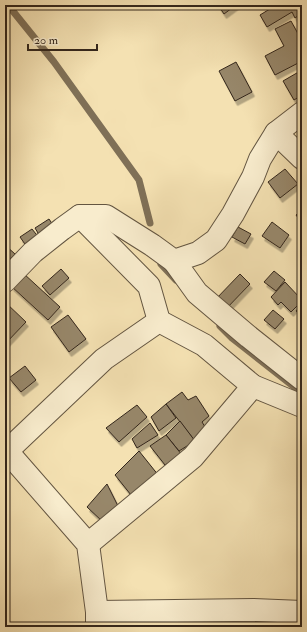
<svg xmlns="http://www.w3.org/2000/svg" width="307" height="632" font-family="'IM FELL Double Pica',serif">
  <defs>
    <filter id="shadow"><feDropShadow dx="2.5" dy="4.5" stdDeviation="0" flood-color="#0004"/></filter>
  </defs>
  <rect width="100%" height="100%" fill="#f4e1b2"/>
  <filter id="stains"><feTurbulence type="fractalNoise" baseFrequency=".005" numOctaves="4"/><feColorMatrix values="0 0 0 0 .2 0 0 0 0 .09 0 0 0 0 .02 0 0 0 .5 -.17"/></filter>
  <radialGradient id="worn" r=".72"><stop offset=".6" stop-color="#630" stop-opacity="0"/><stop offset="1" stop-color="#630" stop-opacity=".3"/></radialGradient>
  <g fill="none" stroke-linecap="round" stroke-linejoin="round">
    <g stroke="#7f7057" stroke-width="7">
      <path d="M8,5L54,62L139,180L150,223"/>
      <path d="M161,264L176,280"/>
      <path d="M220,326L232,338L302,393"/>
    </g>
  </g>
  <g fill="#97876a" stroke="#33261b" filter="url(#shadow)">
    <path d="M218,5H236L224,14Z"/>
    <path d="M272,5H302V13L295,18L292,12L267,27L260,15L273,7Z"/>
    <path d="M291,21L302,41V61L275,75L265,56L284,46L275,29Z"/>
    <path d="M236,62L252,92L235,101L219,71Z"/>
    <path d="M302,70V95L294,100L283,81Z"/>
    <path d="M285,169L298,184L280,198L268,182Z"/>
    <path d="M302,210V223L296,215Z"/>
    <path d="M49,219L55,228L41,238L35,228Z"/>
    <path d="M272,222L289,235L280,248L262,236Z"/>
    <path d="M238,227L251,234L245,244L232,237Z"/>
    <path d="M32,229L40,239L27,247L20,237Z"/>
    <path d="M5,245L15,254L5,264Z"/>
    <path d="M61,269L69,278L50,295L42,286Z"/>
    <path d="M274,271L285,280L276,291L264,282Z"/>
    <path d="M23,273L60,307L48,320L11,286Z"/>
    <path d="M240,274L250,284L224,311L214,301Z"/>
    <path d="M285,282L302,300V301L291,312L281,302L278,305L271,297Z"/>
    <path d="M5,302L26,322L5,344Z"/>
    <path d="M302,304V316L296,311Z"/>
    <path d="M273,310L284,319L275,329L264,320Z"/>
    <path d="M68,315L86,339L69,352L51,327Z"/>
    <path d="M25,366L36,380L21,392L9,378Z"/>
    <path d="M182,392L188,400L196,396L209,416L202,422L207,430L195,441L166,404Z"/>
    <path d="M166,404L176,418L159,431L151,417Z"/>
    <path d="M137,405L147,417L119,442L106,428Z"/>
    <path d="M180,421L195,441L179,451L166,435Z"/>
    <path d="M150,423L158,435L137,448L132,439Z"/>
    <path d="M166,435L182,455L165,465L150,446Z"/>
    <path d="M139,451L159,476L131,495L115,475Z"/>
    <path d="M107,484L120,510L103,522L87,507Z"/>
    <rect x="214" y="619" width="19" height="8"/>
    <rect x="107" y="622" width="21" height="5"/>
  </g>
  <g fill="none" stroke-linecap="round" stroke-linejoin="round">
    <defs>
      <g id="minor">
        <path d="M276,133L302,158"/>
        <path d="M80,216L149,286L159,321L204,345L253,386L302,406"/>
        <path d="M174,261L197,293L249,337L302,379"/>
        <path d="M5,281L33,252L62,229L80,216H106L152,245L174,261L198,253L216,240L233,214L253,177L260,159L276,133L302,113"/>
        <path d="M5,449L88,544L97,612V627"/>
        <path d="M7,451L104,359L159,321"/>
        <path d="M88,544L193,457L253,386"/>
        <path d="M97,612L253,610L302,612"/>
      </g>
    </defs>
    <use href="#minor" stroke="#635541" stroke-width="24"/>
    <use href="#minor" stroke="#f8eccd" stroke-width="22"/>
  </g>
  <rect width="307" height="632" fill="none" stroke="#f4e1b2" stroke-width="20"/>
  <rect x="6" y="6" width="295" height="620" fill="none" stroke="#33261b" stroke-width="2"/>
  <rect x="10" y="10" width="287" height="612" fill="none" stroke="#33261b"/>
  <path d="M28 44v6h69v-6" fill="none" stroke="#33261b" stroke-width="2"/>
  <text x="34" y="44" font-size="12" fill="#33261b" stroke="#f8eccd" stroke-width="3" paint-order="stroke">20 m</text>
  <rect width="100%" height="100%" filter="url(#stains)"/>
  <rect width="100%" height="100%" fill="url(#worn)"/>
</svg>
